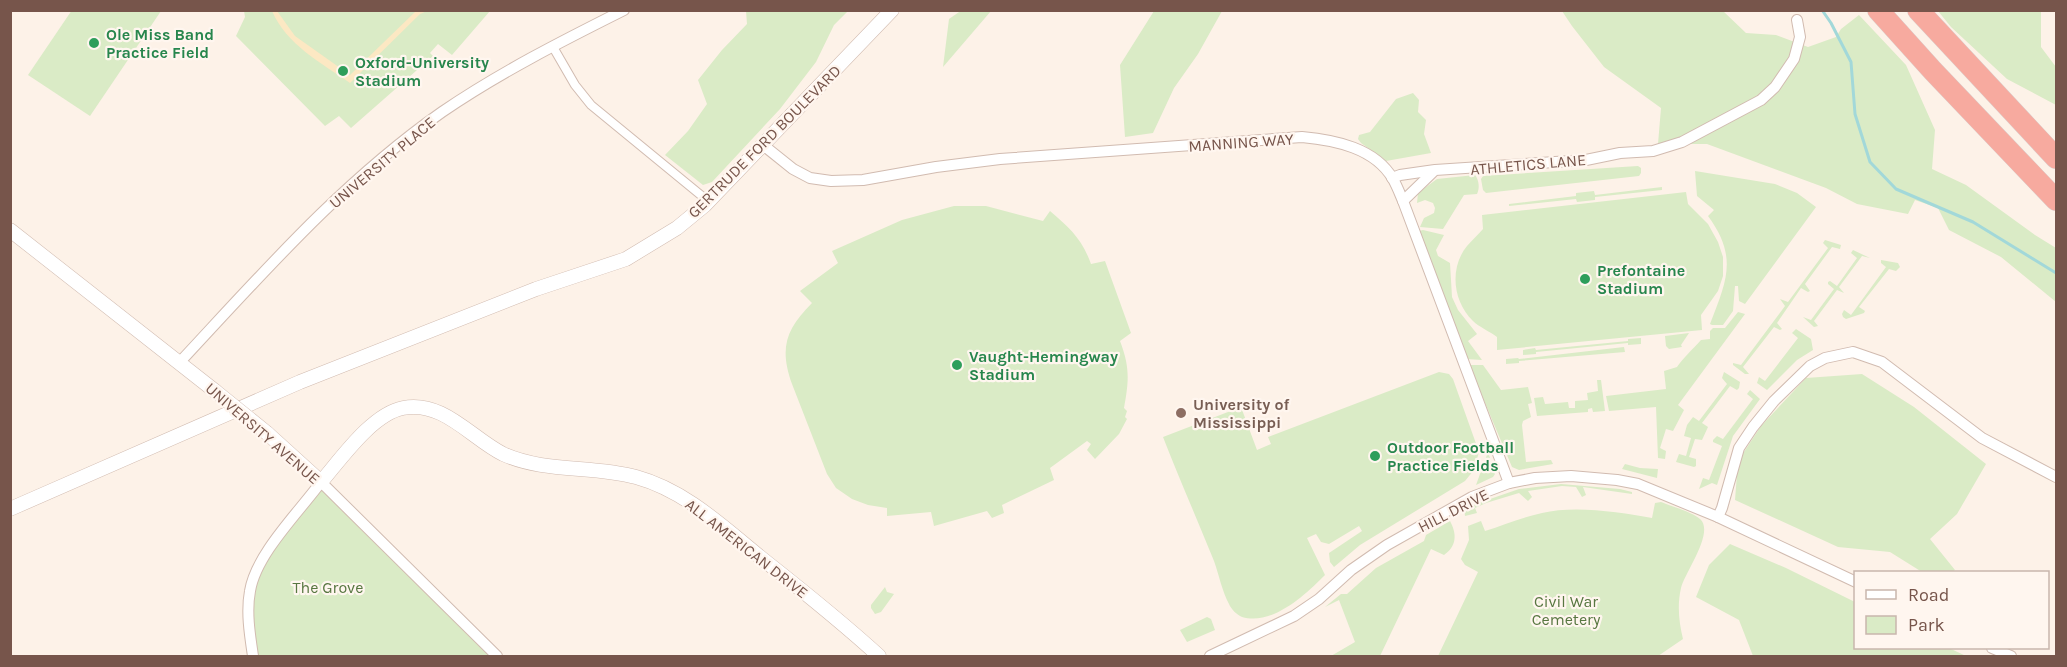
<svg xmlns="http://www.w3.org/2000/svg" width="2067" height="667" font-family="Karla,sans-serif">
  <rect width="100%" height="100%" fill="#fdf2e8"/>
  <g fill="#daebc6">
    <path d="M72,10L161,11L90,116L28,75Z"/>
    <path d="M962,10L991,11L943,67L949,19Z"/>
    <path d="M244,11H490L452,55L438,44L430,53L433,56L351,128L339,116L325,126L236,36L245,17Z"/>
    <path d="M746,11H848L834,25L816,62L780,109L712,182L703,185L665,155L688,131L707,104L698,80L722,50L747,24Z"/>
    <path d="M1154,11H1222L1198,54L1174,88L1153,133L1125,137L1120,65Z"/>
    <path d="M1562,11H1723L1746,33L1776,35L1808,47L1836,37L1841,29L1859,15L1906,65L1935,130L1932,169L1966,185L2035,235L2056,248V302L2001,257L1949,230L1938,208L1915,200L1908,214L1857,204L1826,188L1707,144H1658L1661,108L1604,67L1572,26Z"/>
    <path d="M1938,11H2041V47L2056,67V105L2007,79L1951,27Z"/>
    <path d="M1413,93L1419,100L1418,112L1426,120L1424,134L1431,153L1386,161L1361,143L1358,139L1359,135L1370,132L1396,99Z"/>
    <path d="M1638,166L1641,168V173L1639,176L1486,193L1483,190L1481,179L1483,176Z"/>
    <path d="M1695,171L1775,184L1797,193L1816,207L1745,304L1739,301L1738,286H1735L1733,311L1723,325H1712L1710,324C1727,280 1738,257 1708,216L1714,210L1697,196Z"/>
    <path d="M1475,175C1479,180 1480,188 1477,194L1464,195L1443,229L1420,227L1424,218L1434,213L1435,208L1433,203L1425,200L1417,203L1418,193L1437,179Z"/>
    <path d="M1662,187V190L1595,197V200L1577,202L1576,199L1509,206V204L1576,196V193L1594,191L1595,195Z"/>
    <path d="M1686,192L1688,204L1708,224L1718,242L1723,257V276L1718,291L1701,315L1702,330L1497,350V337C1489,331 1479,327 1473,321C1453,302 1449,268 1467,246C1472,240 1478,235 1483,229L1482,215Z"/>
    <path d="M954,206H986L1043,221L1050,211C1070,228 1082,239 1091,264L1105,261L1131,333L1120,341C1130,367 1129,381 1124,408L1127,411L1125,417L1127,419L1119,434L1095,459L1087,450L1091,444L1087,441L1050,468L1054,480L1002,505L1004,513L992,518L987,511L934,526L931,512L887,516V508L868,505L852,499L836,488L827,474L792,384C779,348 786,329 812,303L800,291L838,263L832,251L902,220Z"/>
    <path d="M1423,230L1444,235L1436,250L1438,256L1450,263L1452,297L1458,310L1477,334L1468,341L1482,360L1466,359L1419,231Z"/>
    <path d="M1825,240L1841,245L1840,249L1832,247L1805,284L1810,291L1808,292L1801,288L1777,323L1782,329L1780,330L1774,327L1743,367L1749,374H1745L1733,365V363L1741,365L1785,306L1780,299L1788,302L1828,248L1823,243Z"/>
    <path d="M1853,250L1870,258L1862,256L1839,287L1844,293L1837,290L1814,321L1818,326L1814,327L1803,317L1811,320L1834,289L1828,284V282L1830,281L1837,286L1857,258L1851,253Z"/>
    <path d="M1881,260L1898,263L1900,267L1896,271L1889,269L1859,307L1865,311L1864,313L1846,319L1843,317L1842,314L1844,310L1851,315L1886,267L1881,263Z"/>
    <path d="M1738,312L1745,314L1678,405L1684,410L1673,431L1666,429L1660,448L1666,451L1665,459L1658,458L1656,407L1609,411L1606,396L1666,389L1664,371L1677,367C1683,358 1692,350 1701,340L1710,339V331L1713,328H1725Z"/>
    <path d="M1796,329L1811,339L1813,350L1797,360L1767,390L1757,383L1759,377L1765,381L1798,338L1792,333Z"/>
    <path d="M1689,333L1681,345L1682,347L1669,349L1666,346L1665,336Z"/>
    <path d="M1641,338V344L1628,345V343L1536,352V354L1523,355V350L1535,348L1536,350L1628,341V339Z"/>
    <path d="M1624,347L1625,352L1519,361V363L1506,364V359L1518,358L1519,359Z"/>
    <path d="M1469,365H1483L1501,390L1528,387L1532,403L1528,404L1531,417L1523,421L1522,425L1526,462L1551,460L1553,464L1519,470L1512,467Z"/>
    <path d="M1439,372L1449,374L1453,379L1479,452L1474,470L1465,481L1360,545L1334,567L1330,562L1329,553L1362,531L1359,526L1329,544L1321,542L1316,534L1307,538L1325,575C1306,594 1273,626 1242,617C1237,615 1231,609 1229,604C1222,591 1219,575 1214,561C1197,519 1179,478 1163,437L1241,407L1257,450L1271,444L1268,437Z"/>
    <path d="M1724,372L1740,382L1739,388L1737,390L1730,386L1702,423L1708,427L1702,440L1695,439L1689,457L1696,459V466L1694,467L1676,462L1679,454L1686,456L1691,438L1684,436L1687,425L1693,417L1699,421L1727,384L1722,378Z"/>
    <path d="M1862,374L1914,407L1986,464L1957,514L1930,539L1955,570L1952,572H1922L1890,552L1838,547L1735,500L1738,461L1761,426L1806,378Z"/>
    <path d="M1597,380H1601L1605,411L1593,412L1592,408L1588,409V412L1537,416L1534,398L1543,397L1545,404L1568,402L1569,408H1575V401L1588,400L1587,393L1598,391Z"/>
    <path d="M1750,390L1760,399L1733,436L1717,485L1712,483L1699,489L1703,478L1709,480L1722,446L1713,442V440L1717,436L1723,439L1753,399L1747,394Z"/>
    <path d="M1488,452L1495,474L1493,477L1476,485Z"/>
    <path d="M1625,464L1640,468L1658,469L1657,478L1622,469Z"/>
    <path d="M321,482L497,656H253L249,626L256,572Z"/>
    <path d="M1561,484L1620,489L1632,492V494L1583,487L1586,495L1582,497L1576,487L1562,486L1528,491L1532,497L1528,501L1519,493L1486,503L1475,508L1477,513L1465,516L1464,508L1519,489Z"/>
    <path d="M1661,502C1671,506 1692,512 1700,519C1715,532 1685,572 1681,588C1677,606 1679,622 1683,639L1658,656H1438L1478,572L1465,565L1461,559L1469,540L1468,526L1481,521L1485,531C1504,525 1523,517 1542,513C1574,505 1620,512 1652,518L1655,503Z"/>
    <path d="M1450,521C1457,534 1457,546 1444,555L1431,549L1380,656H1331L1355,642L1339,600L1325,607L1341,594H1347L1376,568L1424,541L1426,535Z"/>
    <path d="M1730,544L1786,568L1855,602L1856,648H1949L1966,656H1753L1739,620L1696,597L1709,565Z"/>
    <path d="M885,587L887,592L894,594L881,612L875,614L871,608V605Z"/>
    <path d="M1207,617L1211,619L1215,630L1187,642L1180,630Z"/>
  </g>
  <path fill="#fce8c3" d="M272,11H277L295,36L350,75L416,11H427L420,14L350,83C320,62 287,45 272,11Z"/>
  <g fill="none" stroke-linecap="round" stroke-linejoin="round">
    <path stroke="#a2d8d9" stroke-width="3" d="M1822,10L1831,23L1851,62L1855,114L1870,162L1896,189L1973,222L2056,273"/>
    <defs>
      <path id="pedestrian" d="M553,47L575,85L591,105L708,201"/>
      <g id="minor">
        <path d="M763,145L793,169L810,178L831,181L863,180L936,167L1000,159L1302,137C1335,140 1375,148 1393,179C1397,186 1400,194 1403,201L1509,483"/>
        <path d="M1392,178L1400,175L1435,170L1586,160L1620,153L1653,151L1682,142L1761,100L1775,87L1794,59L1800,37L1797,20"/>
        <path d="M1403,201L1433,172"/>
        <path d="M179,363C262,274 342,182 442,112C499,73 562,41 624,10"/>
        <path d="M1718,517L1722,508L1739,448L1753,427L1774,401L1810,366L1825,358L1853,352L1882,362L1982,438L2056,477"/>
        <path d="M1992,648L2011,656"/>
        <path d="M253,656C250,636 246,612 250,591C256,554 299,512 321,482L497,656"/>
        <path d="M1210,656L1294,616L1319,599L1351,570L1387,545L1472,497L1509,483L1535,478L1571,476L1617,480L1638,484L1718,517L1856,582"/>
      </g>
      <g id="tertiary">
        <path d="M10,230L215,391"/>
        <path d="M267,433L321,482C341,459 372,414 403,408C443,400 471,438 503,454C545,473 593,465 636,477C687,491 725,529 765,561C803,591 843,623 879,656"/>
        <path d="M10,509L300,382L536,289L626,259L677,228L705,205L892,10"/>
      </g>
      <g id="motorway">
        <path d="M1878,10L1933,71L2056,200"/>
        <path d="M1918,10L2056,158"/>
      </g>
    </defs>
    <use href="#pedestrian" stroke="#d1bbb0" stroke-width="10"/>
    <use href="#minor" stroke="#d1bbb0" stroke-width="12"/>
    <use href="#tertiary" stroke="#d1bbb0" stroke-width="15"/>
    <use href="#motorway" stroke="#d9cfcd" stroke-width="22"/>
    <use href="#pedestrian" stroke="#fff" stroke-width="8"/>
    <use href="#minor" stroke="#fff" stroke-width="10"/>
    <use href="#tertiary" stroke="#fff" stroke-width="14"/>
    <use href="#motorway" stroke="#f7aa9f" stroke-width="21"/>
    <defs>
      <path id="tertiary-bridge" d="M215,391L267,433"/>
    </defs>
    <use href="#tertiary-bridge" stroke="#d1bbb0" stroke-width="15" stroke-linecap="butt"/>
    <use href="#tertiary-bridge" stroke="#fff" stroke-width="14"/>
  </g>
  <g fill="#2e9e5b" stroke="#fff6ef" stroke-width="2">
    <circle cx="94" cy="43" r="6"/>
    <circle cx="343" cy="71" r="6"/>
    <circle cx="1585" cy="279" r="6"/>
    <circle cx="957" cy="365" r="6"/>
    <circle cx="1375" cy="456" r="6"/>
  </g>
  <circle fill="#8d6e63" stroke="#fff6ef" stroke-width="2" cx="1181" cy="413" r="6"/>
  <g text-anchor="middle" stroke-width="4.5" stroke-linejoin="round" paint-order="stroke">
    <g font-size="16" font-weight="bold" fill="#27864d" stroke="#fff6ef" text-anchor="start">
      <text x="106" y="40">Ole Miss Band<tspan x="106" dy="18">Practice Field</tspan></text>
      <text x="355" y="68">Oxford-University<tspan x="355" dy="18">Stadium</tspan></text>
      <text x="1597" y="276">Prefontaine<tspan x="1597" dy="18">Stadium</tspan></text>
      <text x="969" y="362">Vaught-Hemingway<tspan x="969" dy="18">Stadium</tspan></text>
      <text x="1387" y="453">Outdoor Football<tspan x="1387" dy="18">Practice Fields</tspan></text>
    </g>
    <g font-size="16" fill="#77554b" stroke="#fff6ef">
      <text transform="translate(764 141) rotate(-45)" y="6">GERTRUDE FORD BOULEVARD</text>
      <text transform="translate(1241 142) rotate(-4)" y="6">MANNING WAY</text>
      <text transform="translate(382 162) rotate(-40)" y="6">UNIVERSITY PLACE</text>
      <text transform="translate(1528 164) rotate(-5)" y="6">ATHLETICS LANE</text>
      <text transform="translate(263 433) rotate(41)" y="6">UNIVERSITY AVENUE</text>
      <text transform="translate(1453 510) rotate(-27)" y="6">HILL DRIVE</text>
      <text transform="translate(747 548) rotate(38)" y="6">ALL AMERICAN DRIVE</text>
    </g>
    <g font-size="16" font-weight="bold" fill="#785e54" stroke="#fff6ef" text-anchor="start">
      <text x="1193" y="410">University of<tspan x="1193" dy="18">Mississippi</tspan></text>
    </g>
    <g font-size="16" fill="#587741" stroke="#fff6ef">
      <text x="328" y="593">The Grove</text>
      <text x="1566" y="607">Civil War<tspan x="1566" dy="18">Cemetery</tspan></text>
    </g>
  </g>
  <rect width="2067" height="667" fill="none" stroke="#77554b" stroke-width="24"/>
  <rect x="1854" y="571" width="195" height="78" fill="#fff6ef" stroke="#c9b6ad" stroke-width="1.5"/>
  <rect x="1866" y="590" width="30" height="9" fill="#ffffff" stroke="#c9b6ad" stroke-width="1.5"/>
  <text x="1908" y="601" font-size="18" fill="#77554b">Road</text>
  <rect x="1866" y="616" width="30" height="18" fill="#daebc6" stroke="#c9b6ad" stroke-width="1.5"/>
  <text x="1908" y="631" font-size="18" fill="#77554b">Park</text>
</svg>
